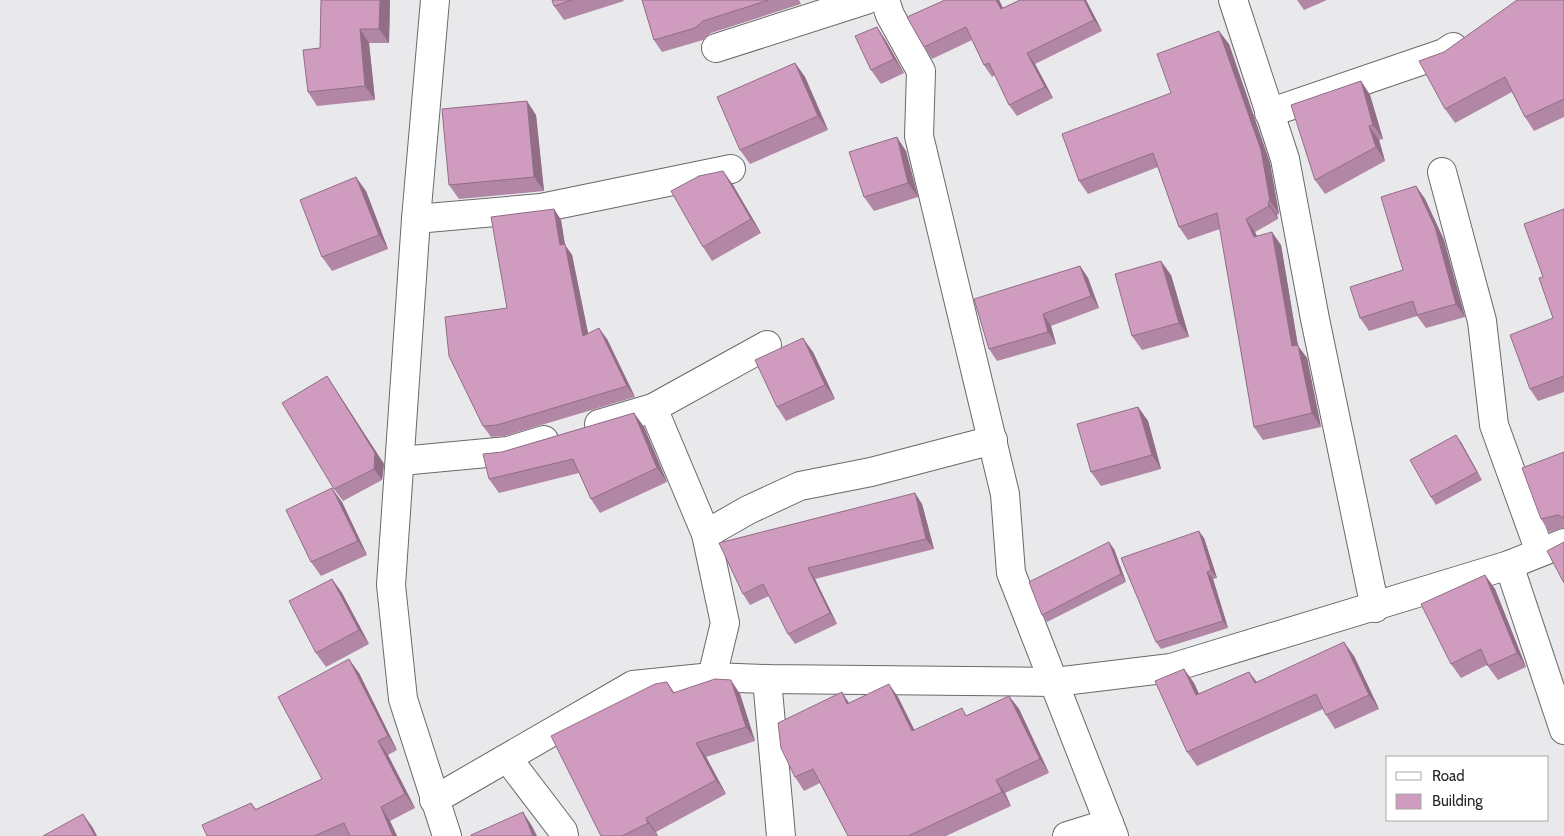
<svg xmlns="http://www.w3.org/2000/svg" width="1564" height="836" font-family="Cabin,sans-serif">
  <rect width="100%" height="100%" fill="#e9e9eb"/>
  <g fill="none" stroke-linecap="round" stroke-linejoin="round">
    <defs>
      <g id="minor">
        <path d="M435,0L416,219L391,585L403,699L447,836"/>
        <path d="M885,0L890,15L921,71L919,136L1005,494L1011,573L1114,836"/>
        <path d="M1233,0L1285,159L1315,319L1375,608"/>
        <path d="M716,48L866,0"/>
        <path d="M1269,113L1444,53L1453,47"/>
        <path d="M1442,172L1482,321L1494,425L1540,552"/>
        <path d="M416,219L541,208L731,169"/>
        <path d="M653,408L706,534L725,623L712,677"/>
        <path d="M599,424L653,408L767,345"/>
        <path d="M401,461L508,451L544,440"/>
        <path d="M706,534L748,510L800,486L871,472L993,440"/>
        <path d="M1509,565L1564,730"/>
        <path d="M767,679L781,836"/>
        <path d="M508,759L563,831L564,836"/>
        <path d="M434,800L633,685L712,677L767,679L1055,682L1171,668L1509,565L1564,543"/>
        <path d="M1067,836L1109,823"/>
      </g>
    </defs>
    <use href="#minor" stroke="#69696a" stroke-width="30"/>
    <use href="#minor" stroke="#fff" stroke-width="28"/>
  </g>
  <g fill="#b286a5">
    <path d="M321,0H390L389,43H369L375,100L317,106L308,92L320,48Z"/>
    <path d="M552,0H623L624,1L564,20L554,6Z"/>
    <path d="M642,0H799L801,4L711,33L703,40L662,52L654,40Z"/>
    <path d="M999,0L1003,8L1020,0H1086L1102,31L1035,64L1053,98L1017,116L1009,105L995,75L992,77L984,65L972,40L932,59L924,47Z"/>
    <path d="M1297,0H1327L1304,10Z"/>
    <path d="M1564,0V117L1534,131L1525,117L1512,92L1455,123L1445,109L1444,52Z"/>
    <path d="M877,27L886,41L904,73L881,84L871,70Z"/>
    <path d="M1229,44L1270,163L1279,214L1277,215L1278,219L1255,232L1257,236L1281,245L1298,346L1307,358L1321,427L1263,440L1254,427L1220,229L1188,240L1179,227L1158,167L1088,194L1079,181L1171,93Z"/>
    <path d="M795,63L805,77L828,130L750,164L740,150Z"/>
    <path d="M1361,81L1370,95L1383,139L1379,140L1385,161L1325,194L1315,180Z"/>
    <path d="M536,115L544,191L459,199L449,185Z"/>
    <path d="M906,151L918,197L874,211L864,197Z"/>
    <path d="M723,171L733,185L761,233L712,261L703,247Z"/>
    <path d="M1416,186L1425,199L1444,240L1465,317L1426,328L1417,316L1369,331L1360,318L1403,270Z"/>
    <path d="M366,191L388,249L332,271L322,257Z"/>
    <path d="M554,209L561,220L565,245L572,255L588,334L607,339L635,397L505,436L491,437L483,426L507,308Z"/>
    <path d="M1564,209V392L1538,401L1530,389L1553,318L1543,277Z"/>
    <path d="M1080,266L1088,278L1099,308L1051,326L1056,344L997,361L989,349Z"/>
    <path d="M1171,275L1189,337L1142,350L1132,336Z"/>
    <path d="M813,352L835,399L786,421L777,407Z"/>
    <path d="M327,376L384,464L382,480L343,501L334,489Z"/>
    <path d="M1138,407L1148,421L1161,469L1101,486L1091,472Z"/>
    <path d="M634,413L644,427L667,482L600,513L591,499L579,473L499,493L489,479L502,452Z"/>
    <path d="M1461,442L1482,480L1436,505L1431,497Z"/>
    <path d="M1564,452V528L1549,532L1541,519Z"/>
    <path d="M342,502L367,555L321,576L311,562Z"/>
    <path d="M922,504L934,549L815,579L837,624L795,644L788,634L769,596L750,605L743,594Z"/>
    <path d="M1204,538L1217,578L1213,579L1228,628L1161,649L1156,642Z"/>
    <path d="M1114,549L1126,582L1047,622L1042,615Z"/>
    <path d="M1485,575L1495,589L1526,667L1498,680L1487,665L1461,678L1451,664Z"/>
    <path d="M332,579L342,593L369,644L326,667L316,653Z"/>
    <path d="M1354,656L1379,709L1335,729L1326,715L1323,709L1197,766L1187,752L1184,669L1194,683L1199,694L1249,672L1257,682Z"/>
    <path d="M359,673L397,750L388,755L415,808L390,821L397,836H207L251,803L256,809L322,779Z"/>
    <path d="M667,682L674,692L740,694L755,741L706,757L726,794L656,832L658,836H601Z"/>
    <path d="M1009,696L1019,709L1049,773L1005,793L1011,806L946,836H848L820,783L804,791L795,777L849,703L898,697L914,730L967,715Z"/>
  </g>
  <g fill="#916d86">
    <path d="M380,0H390L389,43L379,29Z"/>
    <path d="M996,0H999L1009,21L1001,9Z"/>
    <path d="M1084,0H1086L1102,31L1094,20Z"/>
    <path d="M877,27L886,41L904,73L894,59Z"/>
    <path d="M360,29L369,43L375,100L365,86Z"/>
    <path d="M1219,31L1229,44L1270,163L1279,214L1270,201Z"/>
    <path d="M1027,53L1035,64L1053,98L1045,87Z"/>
    <path d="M795,63L805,77L828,130L818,116Z"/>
    <path d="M1361,81L1370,95L1383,139L1373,125Z"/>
    <path d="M527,101L536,115L544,191L534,177Z"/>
    <path d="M1369,126L1379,140L1385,161L1376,147Z"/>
    <path d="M897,137L906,151L918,197L908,183Z"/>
    <path d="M723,171L733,185L761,233L751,219Z"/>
    <path d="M356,177L366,191L388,249L379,235Z"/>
    <path d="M1416,186L1425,199L1444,240L1465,317L1456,304Z"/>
    <path d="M1268,202L1277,215L1278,219L1269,206Z"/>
    <path d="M554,209L561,220L565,245L572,255L591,347L583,336L560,245Z"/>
    <path d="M1246,219L1255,232L1263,250L1254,237Z"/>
    <path d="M1272,232L1281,245L1298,346L1307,358L1321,427L1312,413L1292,346Z"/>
    <path d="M1161,261L1171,275L1189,337L1179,323Z"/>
    <path d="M1080,266L1088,278L1099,308L1091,296Z"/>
    <path d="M1043,314L1051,326L1056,344L1048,332Z"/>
    <path d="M599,328L607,339L635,397L627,386Z"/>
    <path d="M803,338L813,352L835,399L825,385Z"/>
    <path d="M327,376L384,464L382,480L374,469Z"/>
    <path d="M1138,407L1148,421L1161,469L1152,455Z"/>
    <path d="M634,413L644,427L667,482L657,468Z"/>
    <path d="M1456,435L1461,442L1482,480L1477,472Z"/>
    <path d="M332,488L342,502L367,555L358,541Z"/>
    <path d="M915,493L922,504L934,549L926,539Z"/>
    <path d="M1199,531L1204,538L1217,578L1211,570Z"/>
    <path d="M1109,542L1114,549L1126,582L1121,574Z"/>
    <path d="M808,568L815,579L837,624L830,613Z"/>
    <path d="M1207,572L1213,579L1228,628L1223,621Z"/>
    <path d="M1485,575L1495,589L1526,667L1517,653Z"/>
    <path d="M332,579L342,593L369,644L359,630Z"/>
    <path d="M1344,642L1354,656L1379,709L1369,695Z"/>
    <path d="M349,659L359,673L397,750L388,736Z"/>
    <path d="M1184,669L1194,683L1206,709L1196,695Z"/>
    <path d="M1249,672L1259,686L1255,683Z"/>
    <path d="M731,680L740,694L755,741L746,727Z"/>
    <path d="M889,684L898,697L922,745L912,731Z"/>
    <path d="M842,692L851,706L847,704Z"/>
    <path d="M1009,696L1019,709L1049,773L1040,759Z"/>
    <path d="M378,741L388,755L415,808L405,794Z"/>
    <path d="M696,743L706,757L726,794L716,780Z"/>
    <path d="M996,780L1005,793L1011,806L1002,792Z"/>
    <path d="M381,807L390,821L397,836H393Z"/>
    <path d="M523,812L532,826L537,836H533Z"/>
    <path d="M83,814L93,828L97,836H95Z"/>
    <path d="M646,818L656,832L658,836L648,823Z"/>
  </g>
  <g fill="#cf9cc0" stroke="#916d86">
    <path d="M321,0H380L379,29H360L365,86L308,92L303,50L320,48Z"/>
    <path d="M552,0H572L554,6Z"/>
    <path d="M642,0H769L703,21L695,28L654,40Z"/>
    <path d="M945,0H996L1001,9L1020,0H1084L1094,20L1027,53L1045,87L1009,105L989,63L984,65L966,27L924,47L907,17Z"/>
    <path d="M1517,0H1564V99L1525,117L1505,77L1445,109L1419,61L1444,52Z"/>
    <path d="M877,27L894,59L871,70L855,36Z"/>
    <path d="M1219,31L1261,150L1270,201L1268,202L1269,206L1246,219L1254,237L1272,232L1292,346L1298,345L1312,413L1254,427L1217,213L1179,227L1153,153L1079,181L1062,134L1171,93L1157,54Z"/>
    <path d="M795,63L818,116L740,150L717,97Z"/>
    <path d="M1361,81L1373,125L1369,126L1376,147L1315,180L1291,105Z"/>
    <path d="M527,101L534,177L449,185L442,109Z"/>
    <path d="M897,137L908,183L864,197L849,152Z"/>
    <path d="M723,171L751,219L703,247L671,191L699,176Z"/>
    <path d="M356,177L379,235L322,257L300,200Z"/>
    <path d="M1416,186L1435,227L1456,304L1417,315L1413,301L1360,318L1350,287L1403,270L1381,197Z"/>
    <path d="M554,209L560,245L565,244L583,336L599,328L627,386L497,425L483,426L449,356L445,317L507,308L491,217Z"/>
    <path d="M1564,209V376L1530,389L1510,335L1553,318L1539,278L1543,277L1524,224Z"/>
    <path d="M1161,261L1179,323L1132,336L1115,274Z"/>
    <path d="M1080,266L1091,296L1043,314L1048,332L989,349L974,299Z"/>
    <path d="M803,338L825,385L777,407L755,360Z"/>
    <path d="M327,376L375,453L374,469L334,489L282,403Z"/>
    <path d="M1138,407L1152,455L1091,472L1077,424Z"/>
    <path d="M634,413L657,468L591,499L573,459L489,479L483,454L502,452Z"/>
    <path d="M1456,435L1477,472L1431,497L1410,460Z"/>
    <path d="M1564,452V518L1558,515L1541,519L1522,468Z"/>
    <path d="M332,488L358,541L311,562L286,510Z"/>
    <path d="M915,493L926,539L808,568L830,613L788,634L763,584L743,594L719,543Z"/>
    <path d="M1199,531L1211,570L1207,572L1223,621L1156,642L1121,558Z"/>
    <path d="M1109,542L1121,574L1042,615L1029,582Z"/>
    <path d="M1564,542V583L1547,551Z"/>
    <path d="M1485,575L1517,653L1488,666L1481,649L1451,664L1421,604Z"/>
    <path d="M332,579L359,630L316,653L289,601Z"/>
    <path d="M1344,642L1369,695L1326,715L1316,694L1187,752L1155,681L1184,669L1196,695L1249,672L1255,683Z"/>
    <path d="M349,659L388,736L378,741L405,794L381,807L393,836H350L344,823L314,836H207L202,825L251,803L255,810L322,779L278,697Z"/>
    <path d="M715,679L731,680L746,727L696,743L716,780L646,818L648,823L622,836H601L551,736L655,684L667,682L673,693Z"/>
    <path d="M889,684L912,731L962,708L966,716L1009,696L1040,759L996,780L1002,792L908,836H848L813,769L795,777L781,748L778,723L842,692L847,704Z"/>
    <path d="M523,812L533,836H471V835Z"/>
    <path d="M83,814L95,836H43Z"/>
  </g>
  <rect x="1386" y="756" width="162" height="65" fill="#ffffff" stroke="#a9a9a9"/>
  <rect x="1396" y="772" width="25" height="8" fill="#ffffff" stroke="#a9a9a9"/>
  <text x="1432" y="781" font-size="15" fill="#272727">Road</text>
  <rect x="1396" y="794" width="25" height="15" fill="#cf9cc0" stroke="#a9a9a9"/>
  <text x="1432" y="806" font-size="15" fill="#272727">Building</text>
</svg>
